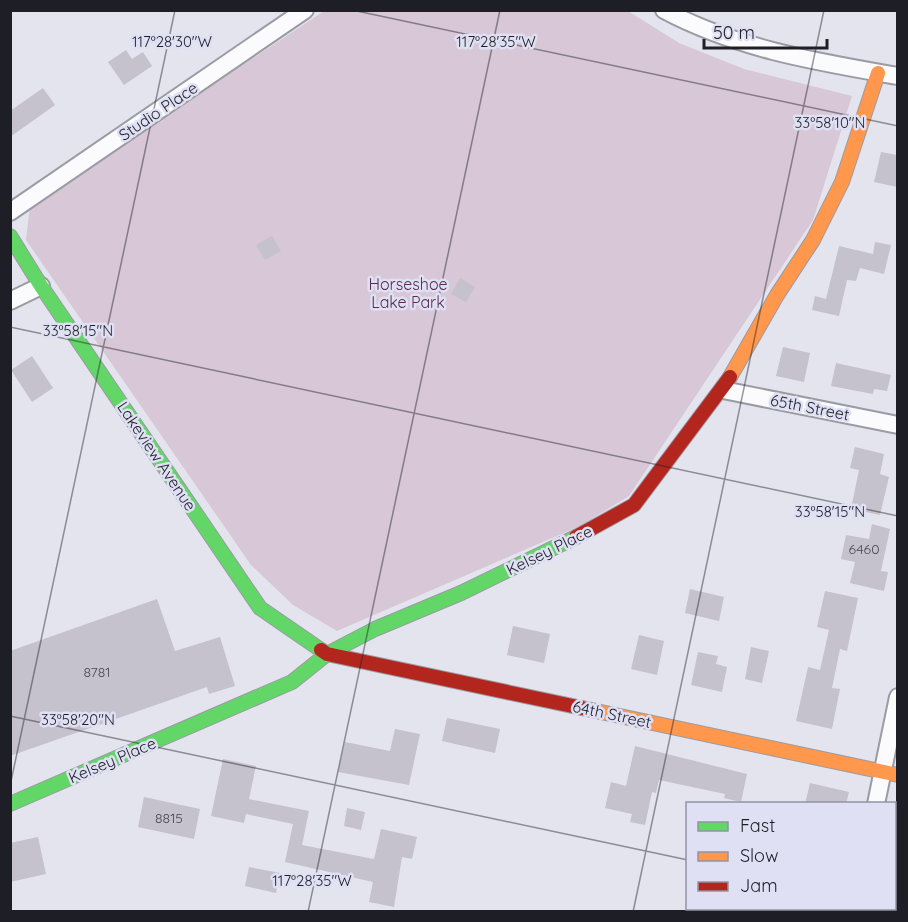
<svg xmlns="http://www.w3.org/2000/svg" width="908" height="922" font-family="Quicksand,sans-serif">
  <rect width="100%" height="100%" fill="#e4e4ef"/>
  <path fill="#d7c7d7" d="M324,11H628L679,43L744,69L852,96L813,220L629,496L580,526L337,631L293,605L251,565L26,240L30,206Z"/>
  <g fill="#c5c1cd">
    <path d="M126,50L132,59L143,52L152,66L124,85L108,62Z"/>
    <path d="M43,88L55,105L10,137V111Z"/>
    <path d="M881,152L897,155V187L874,182Z"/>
    <path d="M272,236L281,251L265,260L256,245Z"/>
    <path d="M875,242L891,245L884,274L860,268L856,281L847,280L839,316L812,310L815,296L826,299L839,246L873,254Z"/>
    <path d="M460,278L475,287L466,302L451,294Z"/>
    <path d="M783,347L810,353L804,382L776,376Z"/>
    <path d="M32,356L53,388L32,402L11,370Z"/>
    <path d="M836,363L891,375L887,391L874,389L873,394L831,386Z"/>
    <path d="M855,447L884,454L880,474L889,477L880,515L851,509L859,470L850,468Z"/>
    <path d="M872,524L890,529L881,571L888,572L884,591L850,583L855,562L841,559L846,535L869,539Z"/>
    <path d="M690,589L724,597L719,621L685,613Z"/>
    <path d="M825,591L858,598L847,651L840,649L832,688L840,689L832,729L796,721L808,667L820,670L829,630L817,627Z"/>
    <path d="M157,599L175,651L220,637L235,686L209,694L207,687L10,756V651Z"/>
    <path d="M513,626L550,634L544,663L507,655Z"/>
    <path d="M639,635L664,641L657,675L631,669Z"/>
    <path d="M751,647L769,651L762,683L745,679Z"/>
    <path d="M698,652L718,656L716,664L727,667L722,692L691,685Z"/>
    <path d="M447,718L500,729L495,753L442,741Z"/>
    <path d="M395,729L420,734L409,785L338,772L345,742L390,751Z"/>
    <path d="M635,746L747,774L741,802L724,798L725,794L659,780L656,793L652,792L645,825L630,822L632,814L605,808L611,782L626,786Z"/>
    <path d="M223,759L256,766L249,799L309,811L302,845L374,859L381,829L417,837L412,859L402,857L394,907L369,902L373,882L285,862L293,824L246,814L244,823L211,816Z"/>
    <path d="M810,783L849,792L846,804H805Z"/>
    <path d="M144,797L200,809L194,839L138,827Z"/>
    <path d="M347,808L365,812L361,830L344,826Z"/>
    <path d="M38,837L46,874L10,882V843Z"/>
    <path d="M249,867L280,873L276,893L245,886Z"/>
  </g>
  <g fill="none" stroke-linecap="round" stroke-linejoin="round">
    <defs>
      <g id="street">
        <path d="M664,10C737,49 818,62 898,76"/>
        <path d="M10,212L305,10"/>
        <path d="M10,301L41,286"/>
        <path d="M723,390L898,425"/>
        <path d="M876,804L898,697"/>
        <path d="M854,912V908"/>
      </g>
      <g id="fast">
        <path d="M10,236L41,286L260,608L321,650"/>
        <path d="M10,804L292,682L327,654L375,629L461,593L576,537"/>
      </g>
      <g id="slow">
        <path d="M730,377L777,295L813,240L842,182L878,73"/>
        <path d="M582,708L898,775"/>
      </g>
      <g id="jam">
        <path d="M576,537L634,505L730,377"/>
        <path d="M321,650L327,654L582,708"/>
      </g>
    </defs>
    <use href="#street" stroke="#9b9ba4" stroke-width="20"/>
    <use href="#fast" stroke="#9b9ba4" stroke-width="16"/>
    <use href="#slow" stroke="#9b9ba4" stroke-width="16"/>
    <use href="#jam" stroke="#9b9ba4" stroke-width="16"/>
    <use href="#street" stroke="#fbfbfd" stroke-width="16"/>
    <use href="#fast" stroke="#63d668" stroke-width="14"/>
    <use href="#slow" stroke="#ff974d" stroke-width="14"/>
    <use href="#jam" stroke="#b3261e" stroke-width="14"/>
  </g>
  <path fill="none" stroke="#1e1f26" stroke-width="1.5" stroke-opacity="0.45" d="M352,10L898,126M10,327L898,516M10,716L688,860M10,786L175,10M894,904L898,905M308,912L500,10M633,912L824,10"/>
  <g text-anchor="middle" stroke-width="5" stroke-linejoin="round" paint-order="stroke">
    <g font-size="14" fill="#484850">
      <text x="864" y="554">6460</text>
      <text x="97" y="677">8781</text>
      <text x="169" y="823">8815</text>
    </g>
    <g font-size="16" fill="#1e1f26" stroke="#dfe0f4">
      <text transform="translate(158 111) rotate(-34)" y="6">Studio Place</text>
      <text transform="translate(810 407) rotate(11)" y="6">65th Street</text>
      <text transform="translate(157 456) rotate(56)" y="6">Lakeview Avenue</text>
      <text transform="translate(549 550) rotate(-26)" y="6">Kelsey Place</text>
      <text transform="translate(612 714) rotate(12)" y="6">64th Street</text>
      <text transform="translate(112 760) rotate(-23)" y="6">Kelsey Place</text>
    </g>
    <g font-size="16" fill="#592a4d" stroke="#dfe0f4">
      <text x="408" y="290">Horseshoe<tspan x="408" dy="18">Lake Park</tspan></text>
    </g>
  </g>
  <g font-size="15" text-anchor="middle" fill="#1e1f26" stroke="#dfe0f4" stroke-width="5" stroke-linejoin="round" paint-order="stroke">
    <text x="172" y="47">117°28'30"W</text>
    <text x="496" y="47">117°28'35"W</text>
    <text x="830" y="128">33°58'10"N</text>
    <text x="78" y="336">33°58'15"N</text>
    <text x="830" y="517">33°58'15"N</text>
    <text x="78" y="725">33°58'20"N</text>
    <text x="312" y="886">117°28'35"W</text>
  </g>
  <rect width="908" height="922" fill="none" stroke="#1e1f26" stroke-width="24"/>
  <rect x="686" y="802" width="210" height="108" fill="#dfe0f4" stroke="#9293a2" stroke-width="1.5"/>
  <rect x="698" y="822" width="30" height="9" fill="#63d668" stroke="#9293a2" stroke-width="1.5"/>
  <text x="740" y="832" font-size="18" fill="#1e1f26">Fast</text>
  <rect x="698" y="852" width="30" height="9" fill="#ff974d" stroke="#9293a2" stroke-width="1.5"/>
  <text x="740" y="862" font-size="18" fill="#1e1f26">Slow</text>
  <rect x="698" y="882" width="30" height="9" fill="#b3261e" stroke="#9293a2" stroke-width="1.5"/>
  <text x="740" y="892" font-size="18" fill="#1e1f26">Jam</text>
  <path d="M704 39v9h123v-9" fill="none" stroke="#1e1f26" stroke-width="3"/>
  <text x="713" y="39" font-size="18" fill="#1e1f26" stroke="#dfe0f4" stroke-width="4.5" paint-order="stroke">50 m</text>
</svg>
